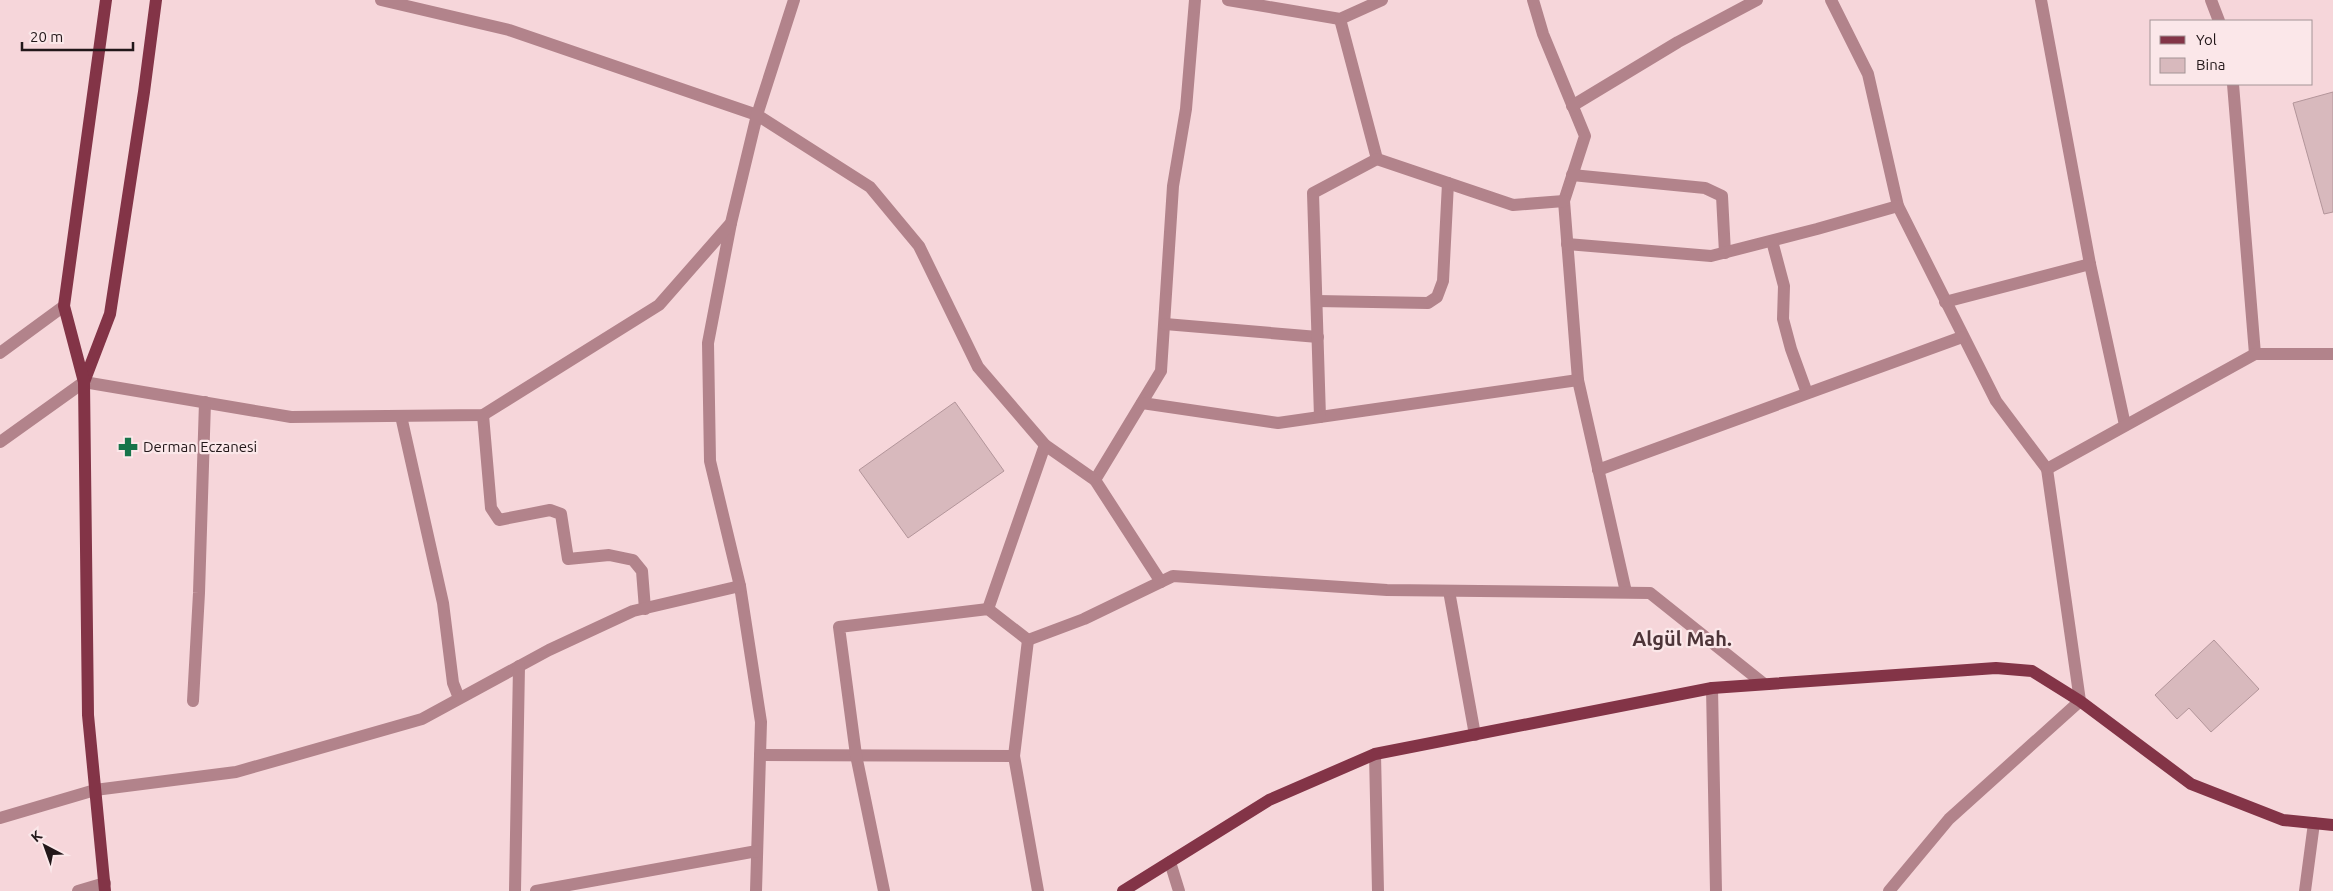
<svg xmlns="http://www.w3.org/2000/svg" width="2333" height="891" font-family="Ubuntu,sans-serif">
  <rect width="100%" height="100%" fill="#f6d6da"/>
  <g fill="#d8b9bd" stroke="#b3959a">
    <path d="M2333,92V212L2324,214L2293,103Z"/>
    <path d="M955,402L1004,471L908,538L859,470Z"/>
    <path d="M2214,640L2259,689L2211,732L2189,708L2177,719L2155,695Z"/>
  </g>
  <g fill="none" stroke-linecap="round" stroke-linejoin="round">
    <g stroke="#b2838b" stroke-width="12">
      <path d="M381,0L509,30L757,115L870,187L919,246L978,367L1045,445L1095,480L1161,371L1173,186L1186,109L1195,0"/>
      <path d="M1228,0L1340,19L1382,0"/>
      <path d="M1533,0L1543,34L1585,136L1564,201L1578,380L1626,592"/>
      <path d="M1831,0L1868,74L1898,206L1996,401L2047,469L2080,701L1949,819L1889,891"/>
      <path d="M2041,0L2090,264L2125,425"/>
      <path d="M2211,0L2219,21"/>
      <path d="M1340,19L1377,159"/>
      <path d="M2233,84L2255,354"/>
      <path d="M1572,106L1678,42L1757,0"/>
      <path d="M1572,175L1705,188L1722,196L1725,253"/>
      <path d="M731,223L708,343L710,461L740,586L761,722L756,891"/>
      <path d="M1772,241L1784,286L1783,319L1791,349L1807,393"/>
      <path d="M1567,244L1711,256L1817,229L1898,206"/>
      <path d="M1317,301L1428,303L1437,297L1443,281L1448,183"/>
      <path d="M1945,302L2090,264"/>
      <path d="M1165,324L1318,337"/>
      <path d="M0,353L64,306"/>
      <path d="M1142,403L1278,423L1578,380"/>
      <path d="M483,415L491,508L499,520L550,510L561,514L568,559L609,555L633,560L642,571L645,609"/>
      <path d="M401,416L443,603L453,683L459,698"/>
      <path d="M1320,417L1313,193L1377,159L1513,205L1564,201"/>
      <path d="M0,442L84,382L291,417L483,415L659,305L731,223L757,115L794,0"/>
      <path d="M2047,469L2255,354H2333"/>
      <path d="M1598,470L1962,337"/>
      <path d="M1095,480L1161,582"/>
      <path d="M1449,591L1475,735"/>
      <path d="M988,609L1045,445"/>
      <path d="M1028,640L1084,619L1173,576L1387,590L1650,593L1764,684"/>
      <path d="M1028,640L1014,756L1038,891"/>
      <path d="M1712,688L1716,891"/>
      <path d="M193,701L199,593L205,402"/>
      <path d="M1375,754L1378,891"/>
      <path d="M760,755L1014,756"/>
      <path d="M0,818L95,790L236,772L422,719L549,650L633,611L740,586"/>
      <path d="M1170,862L1179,891"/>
      <path d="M78,891L105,883"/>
      <path d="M515,891L519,666"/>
      <path d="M536,891L757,851"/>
      <path d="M884,891L856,755L839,627L988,609L1028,640"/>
      <path d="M2305,891L2314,823"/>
    </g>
    <g stroke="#833447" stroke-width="12">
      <path d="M84,382L110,314L144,92L156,0"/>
      <path d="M105,891L88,715L84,382L64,306L106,0"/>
      <path d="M1123,891L1269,800L1375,754L1712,688L1996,668L2032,671L2080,701L2191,784L2283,820L2333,825"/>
    </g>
  </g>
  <defs>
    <symbol id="pharmacy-bare" viewBox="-9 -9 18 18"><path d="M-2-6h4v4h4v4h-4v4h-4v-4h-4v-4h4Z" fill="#16744a" stroke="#fbe7e9" stroke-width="2.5" paint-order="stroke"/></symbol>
  </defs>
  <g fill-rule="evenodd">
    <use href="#pharmacy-bare" x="114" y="433" width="28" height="28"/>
  </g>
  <g text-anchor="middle" stroke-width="4.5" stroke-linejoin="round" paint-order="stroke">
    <g font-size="15" fill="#221719" stroke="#fbe7e9" text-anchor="start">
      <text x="143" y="452">Derman Eczanesi</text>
    </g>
    <g font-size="20" font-weight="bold" fill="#4d3438" stroke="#fbe7e9">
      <text x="1682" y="646">Algül Mah.</text>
    </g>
  </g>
  <rect x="2150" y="20" width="162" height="65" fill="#fbe7e9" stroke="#a49496"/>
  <rect x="2160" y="36" width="25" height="8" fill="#833447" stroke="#a49496"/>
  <text x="2196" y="45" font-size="15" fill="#221719">Yol</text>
  <rect x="2160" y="58" width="25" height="15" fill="#d8b9bd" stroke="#a49496"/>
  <text x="2196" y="70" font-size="15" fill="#221719">Bina</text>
  <g transform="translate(45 846) rotate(319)" stroke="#fbe7e9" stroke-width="4" paint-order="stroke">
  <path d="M0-4L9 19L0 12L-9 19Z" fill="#221719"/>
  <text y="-8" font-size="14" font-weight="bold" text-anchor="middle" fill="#221719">K</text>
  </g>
  <path d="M22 42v8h111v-8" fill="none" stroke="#221719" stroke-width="2.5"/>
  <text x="30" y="42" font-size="15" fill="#221719" stroke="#fbe7e9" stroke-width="4" paint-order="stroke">20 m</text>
</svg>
